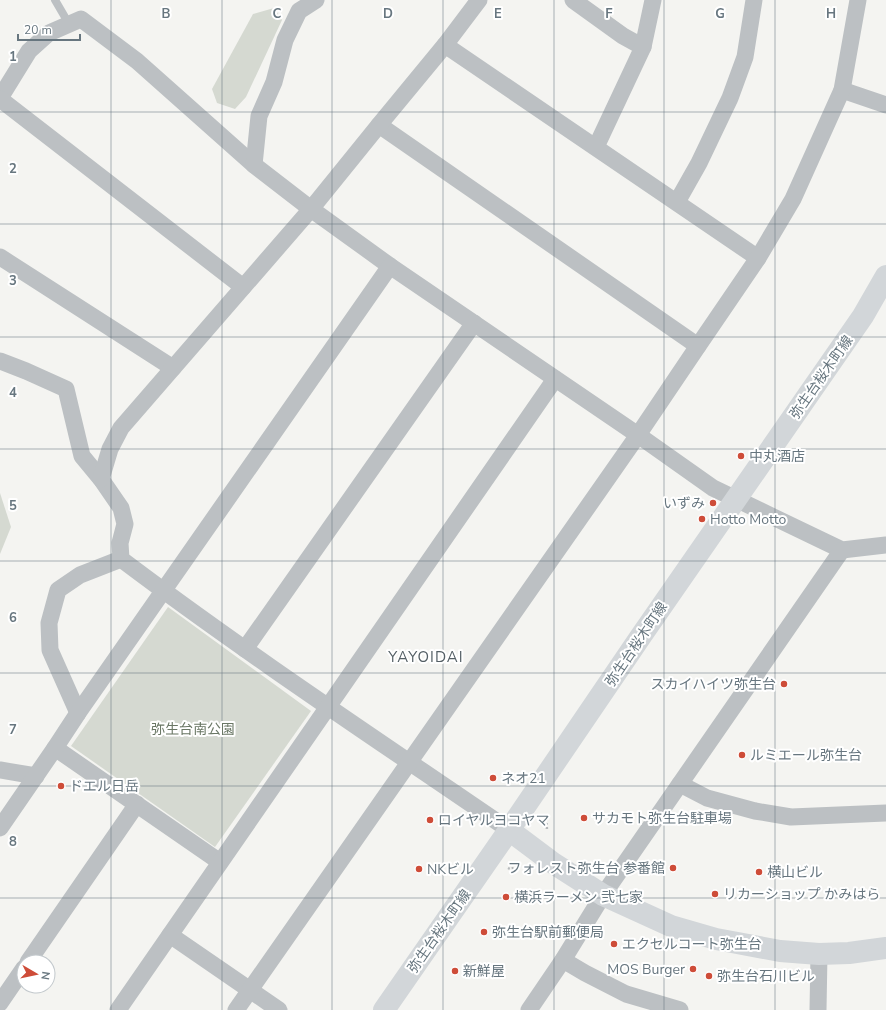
<svg xmlns="http://www.w3.org/2000/svg" width="886" height="1010" font-family="'Nunito Sans','Noto Sans JP',sans-serif">
  <rect width="100%" height="100%" fill="#f4f4f1"/>
  <g fill="#d5d9d1">
    <path d="M274,8L282,20L246,97L235,109L217,103L212,89L253,14Z"/>
    <path d="M0,493L11,527L0,554Z"/>
    <path d="M168,607L311,711L215,847L71,746Z"/>
  </g>
  <g fill="none" stroke-linecap="round" stroke-linejoin="round">
    <g stroke="#b6b9bb" stroke-width="2.5" stroke-dasharray="2 2" stroke-linecap="butt">
      <path d="M546,815L547,830"/>
      <path d="M508,868L510,869L520,866"/>
    </g>
    <path stroke="#bcc0c3" stroke-width="8" d="M55,0L69,24"/>
    <g stroke="#bcc0c3" stroke-width="17">
      <path d="M573,0L623,36L643,47"/>
      <path d="M445,45L479,0"/>
      <path d="M842,90L886,105"/>
      <path d="M0,98L29,51L49,33L81,19L137,61L254,165L311,209L390,266L638,435L713,488L842,550L886,545"/>
      <path d="M0,99L243,287"/>
      <path d="M379,125L698,346"/>
      <path d="M596,147L643,47L653,0"/>
      <path d="M254,165L259,116L274,82L285,40L299,11L316,0"/>
      <path d="M677,202L699,163L730,98L745,57L754,0"/>
      <path d="M0,257L173,368"/>
      <path d="M0,361L26,371L66,389L82,456L101,479L121,508L125,524L120,543L121,559C247,654 379,741 509,830"/>
      <path d="M101,479L110,449L121,428L311,209L379,125L445,45L758,258"/>
      <path d="M245,649L474,323"/>
      <path d="M78,713L50,650L49,623L58,590L80,575L121,559"/>
      <path d="M55,748L220,862"/>
      <path d="M0,770L36,776"/>
      <path d="M680,784L707,798L755,811L791,817L886,813"/>
      <path d="M0,828L55,748L78,713L390,266"/>
      <path d="M170,935L279,1010"/>
      <path d="M563,960L585,973L626,994L680,1010"/>
      <path d="M28,962L137,804"/>
      <path d="M0,1003L24,968"/>
      <path d="M118,1010L555,379"/>
      <path d="M236,1010L638,435L698,346L758,258L793,199L842,90L858,0"/>
      <path d="M529,1010L563,960L603,895L842,550"/>
      <path d="M818,1010L819,954"/>
    </g>
    <g stroke="#d2d6d9" stroke-width="22">
      <path d="M509,830L553,863L603,895L671,926L716,939L780,951L819,954L849,953L886,948"/>
      <path d="M384,1010L509,830L641,636L863,316L886,276"/>
    </g>
  </g>
  <path fill="none" stroke="#67767f" stroke-width="1" stroke-opacity="0.55" d="M111,0V1010M222,0V1010M332,0V1010M443,0V1010M554,0V1010M664,0V1010M775,0V1010M0,112H886M0,224H886M0,337H886M0,449H886M0,561H886M0,673H886M0,786H886M0,898H886"/>
  <g fill="#ce4c38" stroke="#fff" stroke-width="1.5">
    <circle cx="741" cy="456" r="4"/>
    <circle cx="713" cy="503" r="4"/>
    <circle cx="702" cy="519" r="4"/>
    <circle cx="784" cy="684" r="4"/>
    <circle cx="742" cy="755" r="4"/>
    <circle cx="493" cy="778" r="4"/>
    <circle cx="61" cy="786" r="4"/>
    <circle cx="584" cy="818" r="4"/>
    <circle cx="430" cy="820" r="4"/>
    <circle cx="673" cy="868" r="4"/>
    <circle cx="419" cy="869" r="4"/>
    <circle cx="759" cy="872" r="4"/>
    <circle cx="715" cy="894" r="4"/>
    <circle cx="506" cy="897" r="4"/>
    <circle cx="484" cy="932" r="4"/>
    <circle cx="614" cy="944" r="4"/>
    <circle cx="693" cy="969" r="4"/>
    <circle cx="455" cy="971" r="4"/>
    <circle cx="709" cy="976" r="4"/>
  </g>
  <g text-anchor="middle" stroke-width="4" stroke-linejoin="round" paint-order="stroke">
    <g font-size="14" fill="#67767f" stroke="#fff">
      <text transform="translate(821 377) rotate(-55)" y="5">弥生台桜木町線</text>
      <text transform="translate(636 644) rotate(-56)" y="5">弥生台桜木町線</text>
      <text transform="translate(439 931) rotate(-55)" y="5">弥生台桜木町線</text>
    </g>
    <g font-size="14" fill="#67767f" stroke="#fff" text-anchor="start">
      <text x="749" y="461">中丸酒店</text>
      <text x="705" y="508" text-anchor="end">いずみ</text>
      <text x="710" y="524">Hotto Motto</text>
      <text x="776" y="689" text-anchor="end">スカイハイツ弥生台</text>
      <text x="750" y="760">ルミエール弥生台</text>
      <text x="501" y="783">ネオ21</text>
      <text x="69" y="791">ドエル日岳</text>
      <text x="592" y="823">サカモト弥生台駐車場</text>
      <text x="438" y="825">ロイヤルヨコヤマ</text>
      <text x="665" y="873" text-anchor="end">フォレスト弥生台 参番館</text>
      <text x="427" y="874">NKビル</text>
      <text x="767" y="877">横山ビル</text>
      <text x="723" y="899">リカーショップ かみはら</text>
      <text x="514" y="902">横浜ラーメン 弐七家</text>
      <text x="492" y="937">弥生台駅前郵便局</text>
      <text x="622" y="949">エクセルコート弥生台</text>
      <text x="685" y="974" text-anchor="end">MOS Burger</text>
      <text x="463" y="976">新鮮屋</text>
      <text x="717" y="981">弥生台石川ビル</text>
    </g>
    <g font-size="14" fill="#6a7765" stroke="#fff">
      <text x="193" y="734">弥生台南公園</text>
    </g>
    <g font-size="15" letter-spacing="1" fill="#545f65" stroke="#fff">
      <text x="426" y="662">YAYOIDAI</text>
    </g>
  </g>
  <g font-size="13" text-anchor="middle" font-weight="bold" fill="#67767f" stroke="#fff" stroke-width="4" stroke-linejoin="round" paint-order="stroke">
    <text x="166" y="18">B</text>
    <text x="277" y="18">C</text>
    <text x="388" y="18">D</text>
    <text x="498" y="18">E</text>
    <text x="609" y="18">F</text>
    <text x="720" y="18">G</text>
    <text x="831" y="18">H</text>
    <text x="13" y="61">1</text>
    <text x="13" y="173">2</text>
    <text x="13" y="285">3</text>
    <text x="13" y="397">4</text>
    <text x="13" y="510">5</text>
    <text x="13" y="622">6</text>
    <text x="13" y="734">7</text>
    <text x="13" y="846">8</text>
  </g>
  <g transform="translate(36 974) rotate(99)"><circle r="19" fill="#ffffff" stroke="#c2c8cc"/>
  <path d="M0-3L7 15L0 10L-7 15Z" fill="#ce4c38"/>
  <text y="-6" font-size="11" font-weight="bold" text-anchor="middle" fill="#67767f">N</text>
  </g>
  <path d="M18 34v6h62v-6" fill="none" stroke="#67767f" stroke-width="2"/>
  <text x="24" y="34" font-size="12" fill="#67767f" stroke="#ffffff" stroke-width="3" paint-order="stroke">20 m</text>
</svg>
